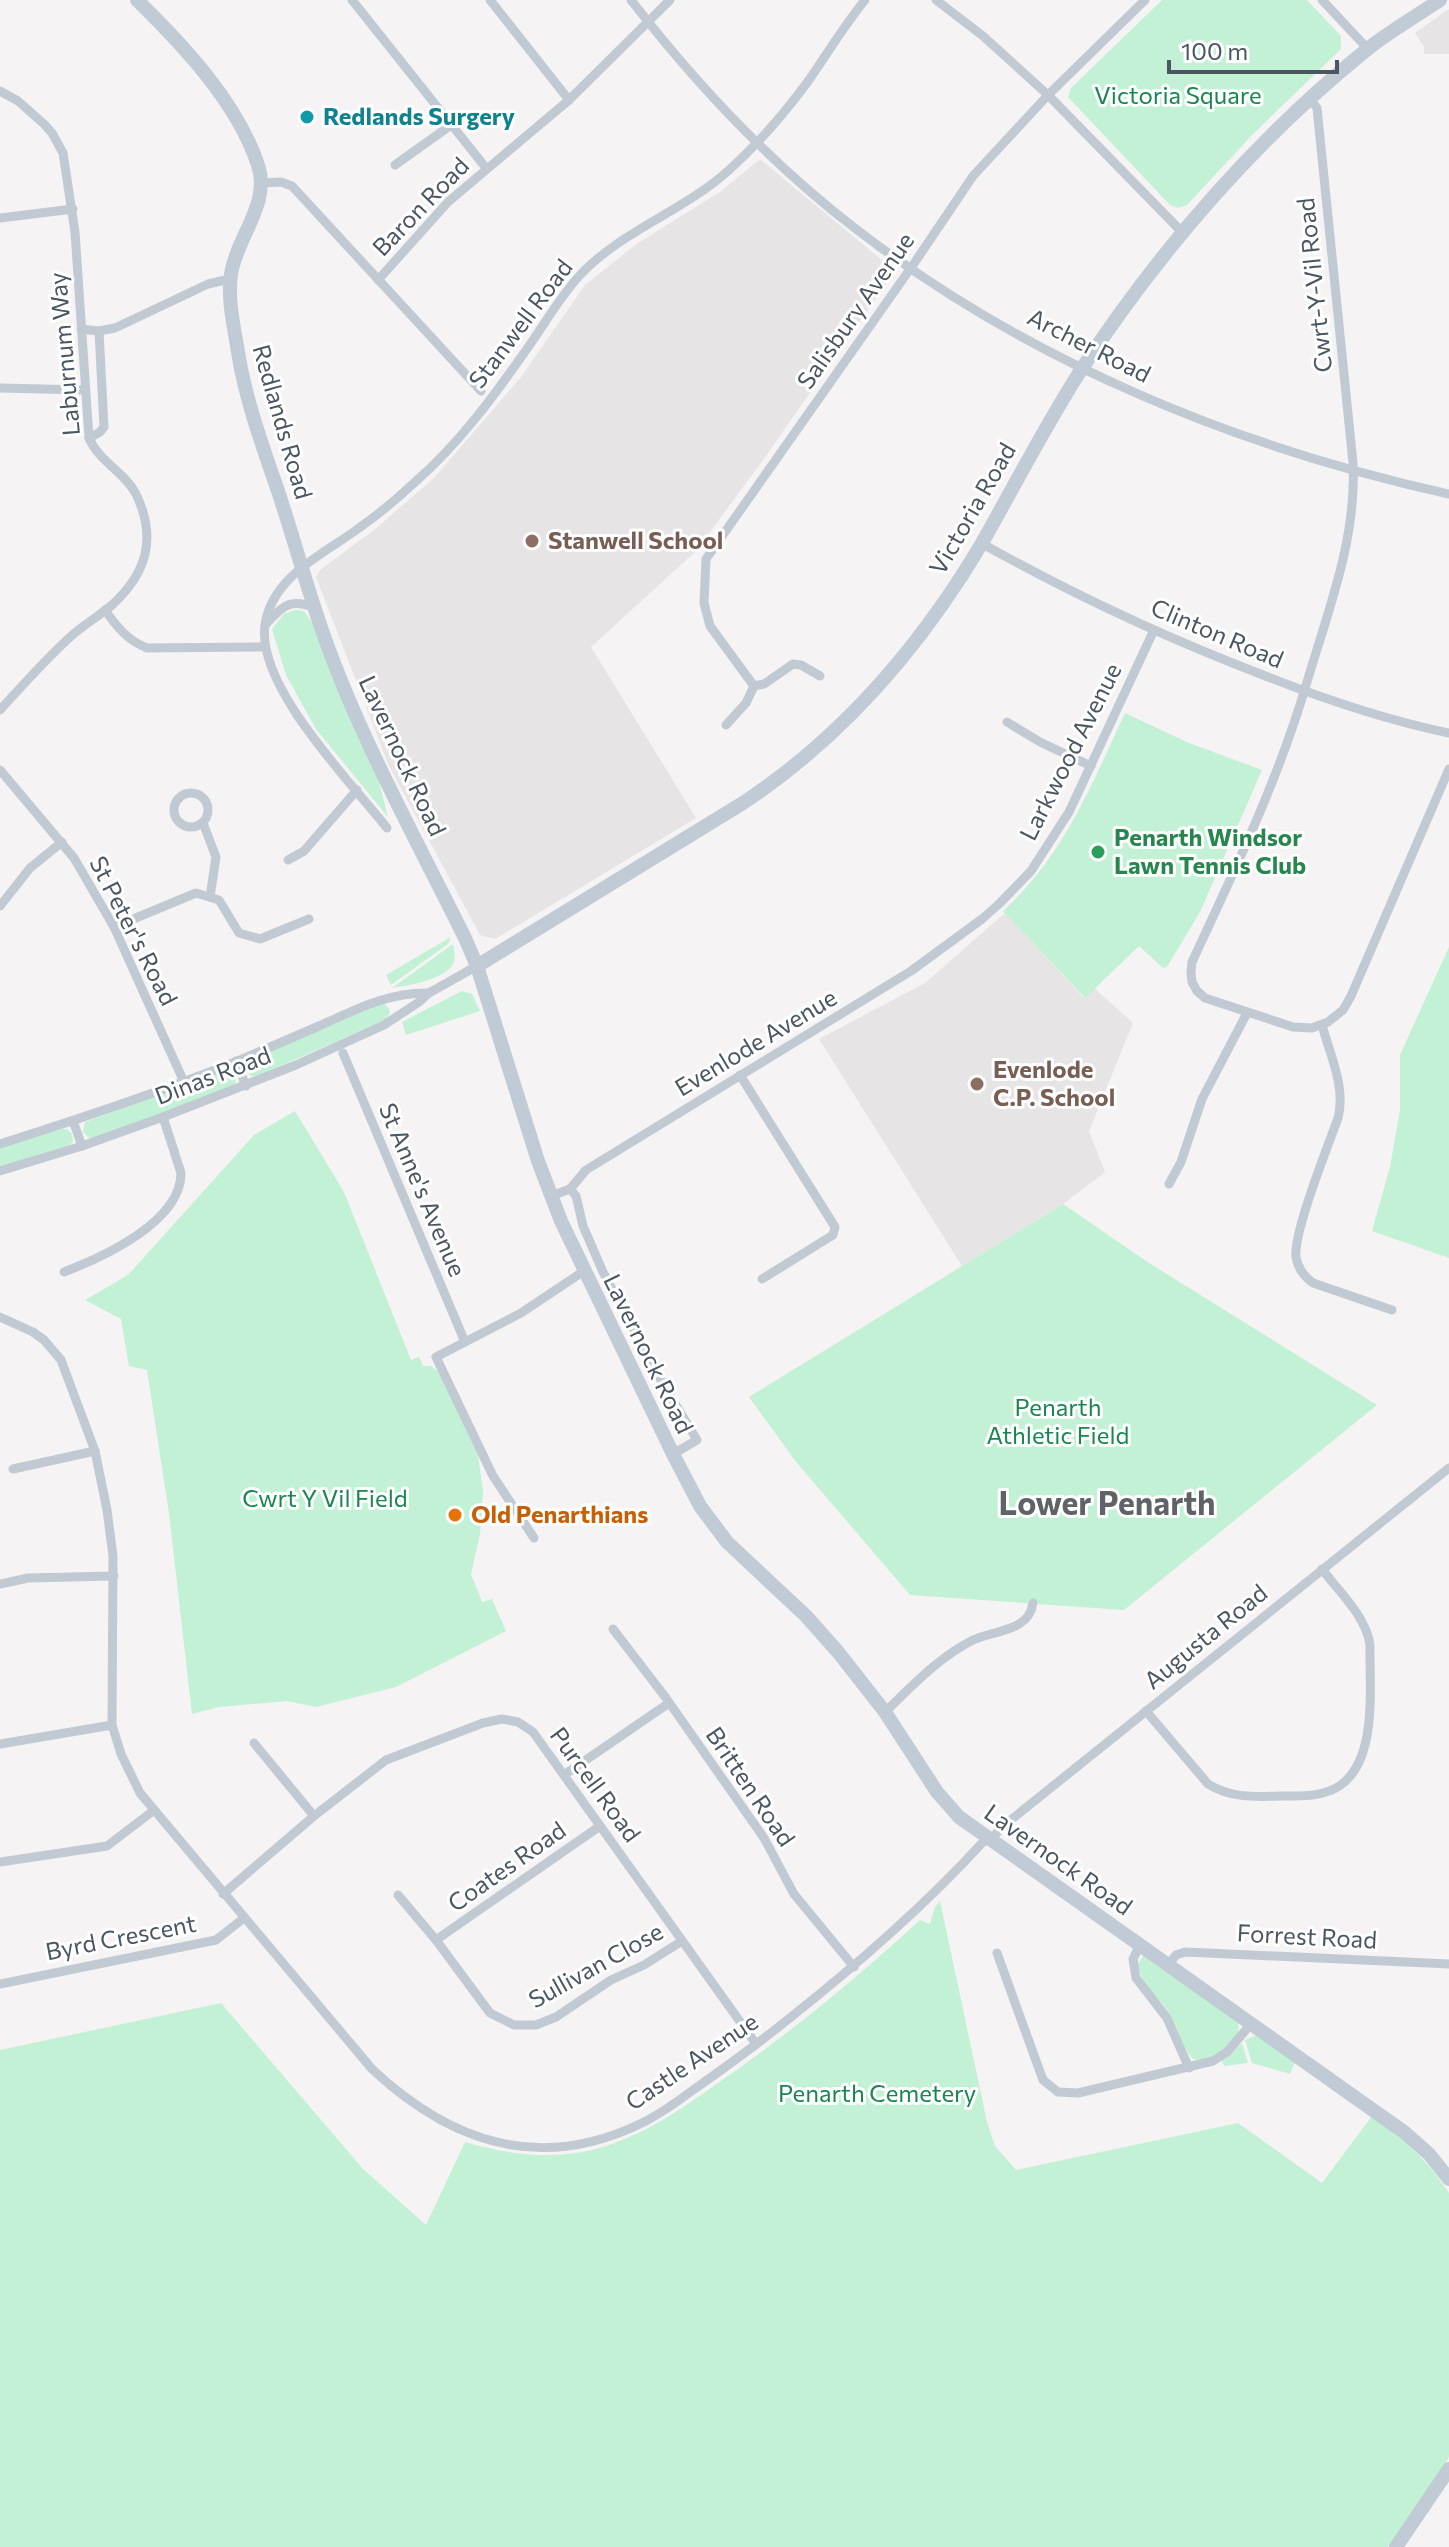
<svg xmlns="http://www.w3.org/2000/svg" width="1449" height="2547" font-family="Commissioner,sans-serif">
  <rect width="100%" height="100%" fill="#f5f3f3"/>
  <g fill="#e6e4e5">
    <path d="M1449,9V54H1424V46L1415,33Z"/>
    <path d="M760,159L895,271L763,460L696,551L591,647L696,818L495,939L480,935L389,766L316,577L320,570L374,530L434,478L521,377L585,285L638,243L720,192Z"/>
    <path d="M1005,913L1084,998L1094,988L1133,1023L1089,1131L1105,1172L1063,1204L962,1266L819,1039L925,983Z"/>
  </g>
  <g fill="#c3f1d5">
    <path d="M1162,0H1307L1341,36V49L1252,135L1187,205L1178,208L1170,205L1068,97L1071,88Z"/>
    <path d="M296,610L304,611L313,624L379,782L388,817L316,729L286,675L272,629L284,614Z"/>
    <path d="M1125,713L1189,743L1262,770L1200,912L1167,967L1163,968L1139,946L1085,998L1003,911C1063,857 1092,784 1125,713Z"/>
    <path d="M451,937L448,944L391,985L386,975Z"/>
    <path d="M453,944C454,951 456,958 453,964C446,979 407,986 392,988Z"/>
    <path d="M1449,947V1258L1372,1231L1390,1167L1400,1110V1055Z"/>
    <path d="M462,991L472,994L480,1011L406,1035L402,1022Z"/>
    <path d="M384,1003L389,1009L390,1013L385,1020L260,1075L251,1076L246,1070L247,1063L251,1060L378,1004Z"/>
    <path d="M227,1070H231L236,1076L235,1084L230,1088L94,1138H89L83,1132L85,1122Z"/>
    <path d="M295,1111L344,1192L411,1360L419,1357L423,1366H431L438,1371L478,1455L483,1491L480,1534L471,1574L482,1602L492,1599L506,1631L396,1687L316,1707L287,1701L219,1707L192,1714L169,1513L147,1370L129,1366L121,1319L85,1300L128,1275L254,1135Z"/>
    <path d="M62,1129H67L72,1134L73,1142L69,1145L0,1167V1148Z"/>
    <path d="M1063,1204L1149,1263L1377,1405L1124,1610L910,1595L797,1463L749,1397Z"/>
    <path d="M940,1901L987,2122L995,2146L1016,2170L1238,2123L1322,2183L1372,2116C1403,2139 1428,2160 1449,2193V2457L1427,2494L1388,2547H0V2050L221,2003L363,2169L426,2225L465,2142C505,2154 550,2160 592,2150C643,2137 683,2108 725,2078C794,2030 858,1977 920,1920L930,1924L935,1907Z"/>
    <path d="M1143,1956L1238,2022L1239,2033C1227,2046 1213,2064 1193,2059C1181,2046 1178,2027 1169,2013C1158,1995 1141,1986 1138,1964Z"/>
    <path d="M1257,2035L1295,2062L1290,2074L1252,2063L1245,2040Z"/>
    <path d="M1242,2043L1248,2063L1224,2066L1222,2061Z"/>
  </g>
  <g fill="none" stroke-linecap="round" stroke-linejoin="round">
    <g stroke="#c1cad2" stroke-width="9">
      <path d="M352,0L486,168"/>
      <path d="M490,0L569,100"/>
      <path d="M631,0C696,84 771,164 856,229C1029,362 1236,447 1449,494"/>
      <path d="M1145,0L1048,95L1182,232"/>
      <path d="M1322,0L1368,49"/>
      <path d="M0,91L18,101L44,124L52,133L63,153L75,232L89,438C99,462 125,472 136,494C157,538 147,573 112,605C98,617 81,626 68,639C44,661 22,686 0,710"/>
      <path d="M1309,98L1317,108L1353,463C1357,538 1328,611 1307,682C1279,778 1235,870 1192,962L1191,973L1192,982L1197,991L1205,998L1293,1027L1312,1028L1328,1022L1343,1010L1351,996L1449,769"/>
      <path d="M395,165L451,125"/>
      <path d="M262,183L281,182L292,186L481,391"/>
      <path d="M0,218L73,209"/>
      <path d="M378,280L448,202L569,100L670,0"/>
      <path d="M81,329L99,331L115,328L208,284L230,279"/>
      <path d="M0,388L85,390"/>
      <path d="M89,438L100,432L104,427L99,331"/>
      <path d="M981,543C1072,594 1166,638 1263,675C1324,699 1385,720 1449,733"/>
      <path d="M105,610C117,627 127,640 147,648L265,647"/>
      <path d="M267,623C283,605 291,598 315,608"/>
      <path d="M820,676L801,665L793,664L764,684L754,686L710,626L704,603L706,559L915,262L973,176L1048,95L983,36L936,0"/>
      <path d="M1007,722L1040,742L1091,766"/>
      <path d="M726,725L746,703L754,686"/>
      <path d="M0,770L74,858L114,927L184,1082"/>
      <circle cx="191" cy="810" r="17"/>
      <path d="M203,823L216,857L210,897"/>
      <path d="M387,828C350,781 256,686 265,625C272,576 324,554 359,528C379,514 397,499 415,482C460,443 497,392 531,343C547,320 562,294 581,274C623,230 684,211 729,170C758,144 783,115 806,84C826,56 843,27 865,0"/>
      <path d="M288,860L304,851L357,790"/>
      <path d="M0,906L30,868L62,842"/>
      <path d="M114,927L196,893L219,900L239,933L260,939L309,919"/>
      <path d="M1322,1025C1330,1055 1346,1087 1338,1118C1328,1146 1293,1233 1296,1257C1298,1269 1304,1276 1313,1283L1392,1310"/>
      <path d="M343,1053L465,1342"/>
      <path d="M236,1061L246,1086"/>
      <path d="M740,1075L835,1227L833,1235L762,1279"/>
      <path d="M73,1121L82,1146"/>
      <path d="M0,1144C79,1119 158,1093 235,1062C264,1050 291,1038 319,1026C355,1010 388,992 429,993"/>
      <path d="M0,1171L82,1146L163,1117L296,1065L384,1025L419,1002L429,993L477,966"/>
      <path d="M1169,1184L1181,1162L1202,1099L1247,1013"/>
      <path d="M570,1189L576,1196L583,1226L603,1272L659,1377L697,1440L673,1454"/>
      <path d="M551,1196L570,1189L586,1170L911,971L982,919L1000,903L1031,871L1069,812L1154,630"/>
      <path d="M64,1272C103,1257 181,1222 181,1173L163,1117"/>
      <path d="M0,1317L33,1332L44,1340L61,1360L95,1451L107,1510L113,1556L112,1725L121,1754L140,1793L372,2069C451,2143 540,2173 642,2123C660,2114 677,2102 693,2090C723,2069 752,2048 781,2025C852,1969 921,1910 982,1843L995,1835L1002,1827L1449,1468"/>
      <path d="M13,1469L95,1451"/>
      <path d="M534,1538L493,1476L436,1357L521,1313L584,1271"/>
      <path d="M0,1584L28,1578L114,1576"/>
      <path d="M613,1629L666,1698L764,1838L794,1894L854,1967"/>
      <path d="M1146,1711L1208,1784C1230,1798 1255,1797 1280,1796C1294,1796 1309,1797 1323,1793C1381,1779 1369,1689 1370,1645C1366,1616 1339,1592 1322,1569"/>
      <path d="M885,1712C912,1686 939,1657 973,1640C994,1630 1029,1632 1033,1603"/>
      <path d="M254,1743L314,1816"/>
      <path d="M0,1744L112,1725"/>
      <path d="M564,1775L669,1703"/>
      <path d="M0,1862L107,1846L153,1811"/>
      <path d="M223,1894L314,1816L386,1760L483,1723L502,1719L518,1722L533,1732L756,2044"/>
      <path d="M398,1895L436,1940L490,2013L514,2025H536L556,2017L611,1980L644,1965L682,1941"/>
      <path d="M436,1940L600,1826"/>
      <path d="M1140,1945L1133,1959L1136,1978L1167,2018L1189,2068"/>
      <path d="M997,1953L1043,2080L1058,2092L1078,2093L1213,2061L1227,2052L1251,2024"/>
      <path d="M1168,1965L1176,1955L1185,1952L1449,1964"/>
      <path d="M0,1984L216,1940L244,1918"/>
    </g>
    <g stroke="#c1cbd6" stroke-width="14">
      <path d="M137,0C183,45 237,102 258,165C271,204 237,236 231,274C227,301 235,331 239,358C247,404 263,447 278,491C294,539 307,588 324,636C361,740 416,839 465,938L477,966L538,1161L561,1221L673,1454L700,1506L727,1542L806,1616L838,1652L885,1712L937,1792L959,1817L1404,2132L1429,2154L1449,2179"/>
      <path d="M477,966L743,803C844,736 921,646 982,543C1015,485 1045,426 1081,370C1160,250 1253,142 1365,51C1388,32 1415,17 1440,0"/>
      <path d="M1396,2547L1449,2469"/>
    </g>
  </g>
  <circle fill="#0f9aa8" stroke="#fff" stroke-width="3" cx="307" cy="117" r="8"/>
  <g fill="#8d6e63" stroke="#fff" stroke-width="3">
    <circle cx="532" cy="541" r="8"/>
    <circle cx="977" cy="1084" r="8"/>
  </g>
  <circle fill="#2e9e5b" stroke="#fff" stroke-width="3" cx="1098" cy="852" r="8"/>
  <circle fill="#e8710a" stroke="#fff" stroke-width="3" cx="455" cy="1515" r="8"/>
  <g text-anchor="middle" stroke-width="6" stroke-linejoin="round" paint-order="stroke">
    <g font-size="24" fill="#17864f" stroke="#fff">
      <text x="1178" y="104">Victoria Square</text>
      <text x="1058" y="1416">Penarth<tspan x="1058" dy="28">Athletic Field</tspan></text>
      <text x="325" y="1507">Cwrt Y Vil Field</text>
      <text x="877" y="2102">Penarth Cemetery</text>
    </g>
    <g font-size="24" font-weight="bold" fill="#0d838f" stroke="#fff" text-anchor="start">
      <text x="323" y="125">Redlands Surgery</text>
    </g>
    <g font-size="24" fill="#4a5661" stroke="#fff">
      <text transform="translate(421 207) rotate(-46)" y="8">Baron Road</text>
      <text transform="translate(1315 285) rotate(-96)" y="8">Cwrt-Y-Vil Road</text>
      <text transform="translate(856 311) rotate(-55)" y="8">Salisbury Avenue</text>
      <text transform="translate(521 324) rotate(-53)" y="8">Stanwell Road</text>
      <text transform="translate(1089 346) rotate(27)" y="8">Archer Road</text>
      <text transform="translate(65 354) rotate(-95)" y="8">Laburnum Way</text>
      <text transform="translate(282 422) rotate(74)" y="8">Redlands Road</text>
      <text transform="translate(973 509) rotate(-60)" y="8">Victoria Road</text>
      <text transform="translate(1217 634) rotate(23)" y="8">Clinton Road</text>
      <text transform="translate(1071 752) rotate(-63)" y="8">Larkwood Avenue</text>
      <text transform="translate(402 756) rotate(65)" y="8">Lavernock Road</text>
      <text transform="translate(133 931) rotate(63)" y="8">St Peter's Road</text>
      <text transform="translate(756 1043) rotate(-31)" y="8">Evenlode Avenue</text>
      <text transform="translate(213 1076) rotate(-21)" y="8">Dinas Road</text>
      <text transform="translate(422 1190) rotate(67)" y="8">St Anne's Avenue</text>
      <text transform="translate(648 1354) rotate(64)" y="8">Lavernock Road</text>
      <text transform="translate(1206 1637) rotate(-39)" y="8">Augusta Road</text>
      <text transform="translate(595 1785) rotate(54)" y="8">Purcell Road</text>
      <text transform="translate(750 1787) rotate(56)" y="8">Britten Road</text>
      <text transform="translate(1058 1860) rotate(35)" y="8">Lavernock Road</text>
      <text transform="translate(507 1867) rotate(-35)" y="8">Coates Road</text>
      <text transform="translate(1307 1937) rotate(3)" y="8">Forrest Road</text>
      <text transform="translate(121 1938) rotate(-11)" y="8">Byrd Crescent</text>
      <text transform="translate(596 1966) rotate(-29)" y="8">Sullivan Close</text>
      <text transform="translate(692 2062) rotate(-34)" y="8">Castle Avenue</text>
    </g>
    <g font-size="24" font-weight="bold" fill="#785e54" stroke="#fff" text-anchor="start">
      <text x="548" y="549">Stanwell School</text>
      <text x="993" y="1078">Evenlode<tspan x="993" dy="28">C.P. School</tspan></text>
    </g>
    <g font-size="24" font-weight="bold" fill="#27864d" stroke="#fff" text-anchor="start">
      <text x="1114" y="846">Penarth Windsor<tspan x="1114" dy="28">Lawn Tennis Club</tspan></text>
    </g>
    <g font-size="24" font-weight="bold" fill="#c56008" stroke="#fff" text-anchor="start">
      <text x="471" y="1523">Old Penarthians</text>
    </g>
    <g font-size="32" font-weight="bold" fill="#5f6368" stroke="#fff">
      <text x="1107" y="1515">Lower Penarth</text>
    </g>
  </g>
  <path d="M1169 60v12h168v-12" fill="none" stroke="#4a5661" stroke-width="4"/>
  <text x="1181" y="60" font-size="24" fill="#4a5661" stroke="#ffffff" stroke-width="6" paint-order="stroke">100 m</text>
</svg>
